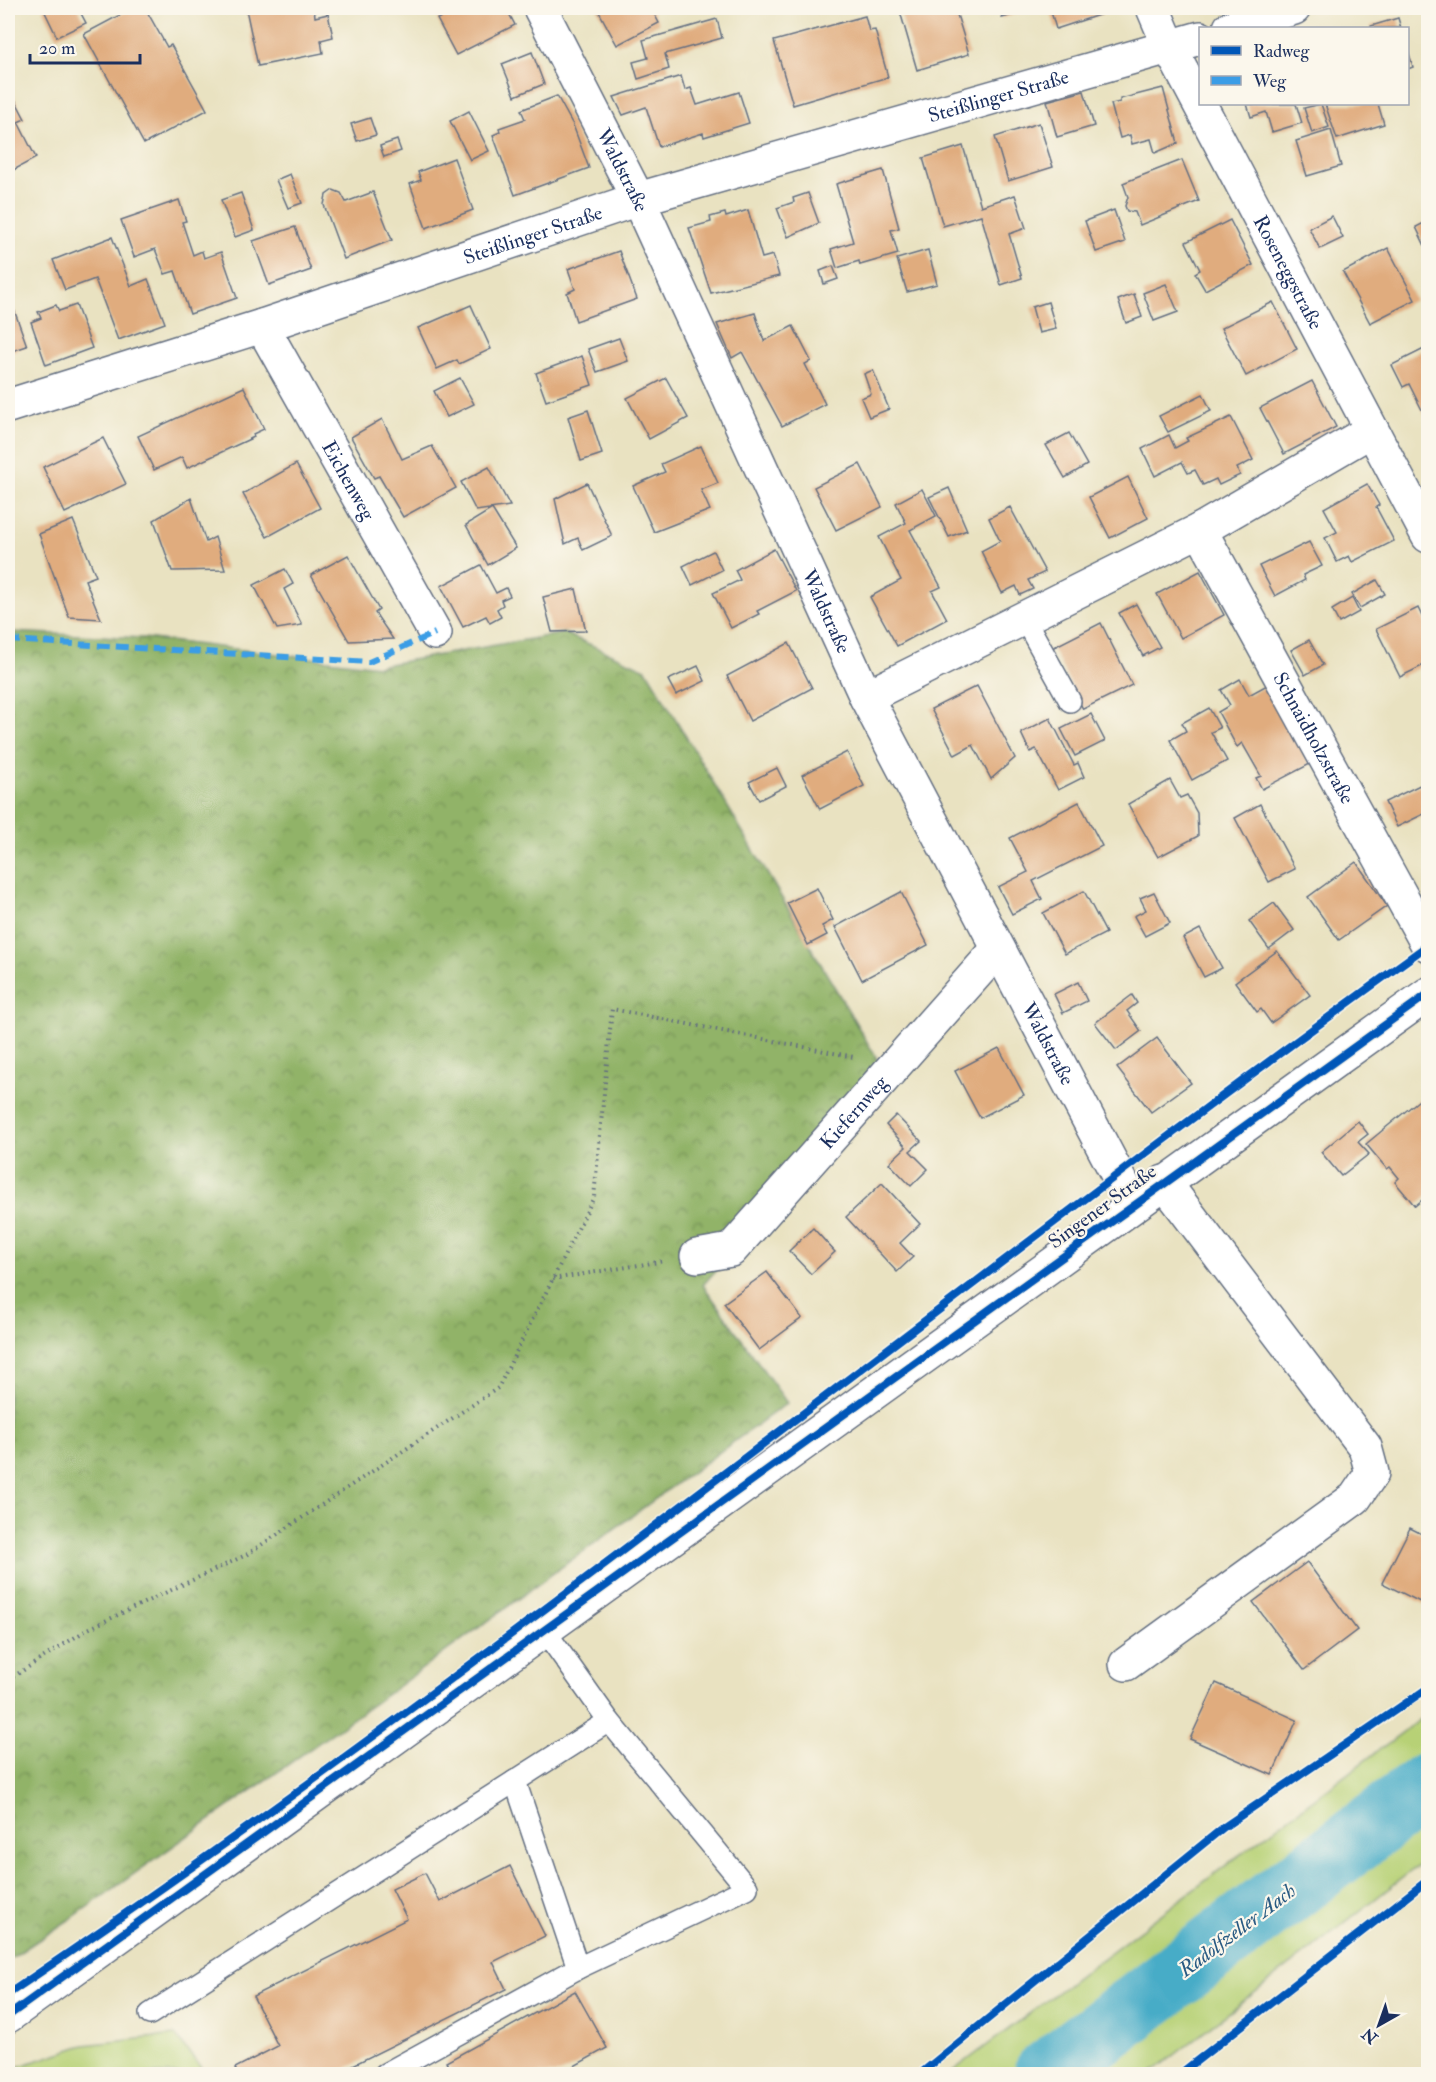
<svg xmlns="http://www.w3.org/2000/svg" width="1436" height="2082" font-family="'IM FELL Double Pica',serif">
  <defs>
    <pattern id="forest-crowns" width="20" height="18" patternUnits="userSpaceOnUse" patternTransform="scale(1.5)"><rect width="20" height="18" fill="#91b367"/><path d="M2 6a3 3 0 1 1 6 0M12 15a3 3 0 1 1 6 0" fill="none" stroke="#769258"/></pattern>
  </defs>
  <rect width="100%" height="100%" fill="#fbf7ec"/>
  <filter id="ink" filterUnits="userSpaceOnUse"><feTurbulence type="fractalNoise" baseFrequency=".0167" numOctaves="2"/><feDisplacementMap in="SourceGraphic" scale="12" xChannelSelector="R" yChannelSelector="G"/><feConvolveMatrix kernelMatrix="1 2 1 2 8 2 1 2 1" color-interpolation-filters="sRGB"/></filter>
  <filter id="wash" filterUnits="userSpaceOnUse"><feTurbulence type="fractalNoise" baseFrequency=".008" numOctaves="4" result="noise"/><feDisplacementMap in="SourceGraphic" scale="24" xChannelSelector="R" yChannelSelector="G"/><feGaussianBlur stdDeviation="1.35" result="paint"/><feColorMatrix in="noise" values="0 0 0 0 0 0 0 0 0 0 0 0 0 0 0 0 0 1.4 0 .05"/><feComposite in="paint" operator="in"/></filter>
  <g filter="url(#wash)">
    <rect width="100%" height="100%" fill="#e9e2c1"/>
    <g fill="#b7d176" stroke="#69806a" stroke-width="1.5">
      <path d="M1428,1713V1858L1150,2074H949Z"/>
      <path d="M175,2035L206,2074H8V2070L84,2045Z"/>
    </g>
    <path fill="url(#forest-crowns)" stroke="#567162" stroke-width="1.5" d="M8,632L144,638L378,666L564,633L646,669L886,1074L703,1285L787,1403L400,1685L72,1918L8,1960Z"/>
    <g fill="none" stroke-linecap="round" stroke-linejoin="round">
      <path stroke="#47acc7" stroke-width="66" d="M1046,2074L1428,1785"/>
    </g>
    <g id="blocks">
      <g fill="#e0ac7e">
        <path d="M43,8H78L86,23L57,37Z"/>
        <path d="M133,8H145L167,47L171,45L207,110L144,144L84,34Z"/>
        <path d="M255,8H314L315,17L328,14L333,37L321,40L323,53L258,66L246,9Z"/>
        <path d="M460,8H506L515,25L456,55L437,19Z"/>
        <path d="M597,8H651L659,23L617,45Z"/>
        <path d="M899,8H955L969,54L917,70Z"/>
        <path d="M999,8H1036L1002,18Z"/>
        <path d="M1050,8H1103L1105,13L1056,29Z"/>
        <path d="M865,16L869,31L875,30L888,77L793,105L774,41Z"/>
        <path d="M1398,18L1401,28H1371V26Z"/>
        <path d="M717,19L722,38L665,54L669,69L638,79L633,62L648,58L643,40Z"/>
        <path d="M1408,50L1413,67L1408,69Z"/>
        <path d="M532,52L544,84L515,96L502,64Z"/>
        <path d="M681,76L685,90L691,88L697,105L739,92L749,123L704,137L703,133L659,147L646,107L623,115L614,97Z"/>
        <path d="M8,86L25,119L18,122L36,158L8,173Z"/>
        <path d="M1163,88L1178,143L1155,153L1151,139L1132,144L1130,135L1120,138L1111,104L1120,102V99Z"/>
        <path d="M1084,91L1094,126L1057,137L1047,101Z"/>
        <path d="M557,96L573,125L589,168L515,195L493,135L500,132L499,128L525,119L521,110Z"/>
        <path d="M1247,104H1296L1302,123L1272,132L1266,112L1251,117Z"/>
        <path d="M1321,104L1329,127L1312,133L1304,108Z"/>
        <path d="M1325,104H1378L1384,124L1337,139Z"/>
        <path d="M469,111L489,151L470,160L450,121Z"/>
        <path d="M370,118L376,135L357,141L351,124Z"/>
        <path d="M1039,123L1053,167L1008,181L995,137Z"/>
        <path d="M1331,130L1341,166L1307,176L1296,141Z"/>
        <path d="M397,140L401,151L384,157L380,146Z"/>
        <path d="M963,146L981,206L1015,195L1026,228L1009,234L1022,278L1001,285L981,215L943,226L923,158Z"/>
        <path d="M454,158L473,210L426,228L410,184L421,180L418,172Z"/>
        <path d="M1182,160L1199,201L1140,225L1135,212L1127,211L1125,206L1128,197L1123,183Z"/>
        <path d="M883,170L899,228L891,230L898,254L860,265L859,261L837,268L831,249L853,242L836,184Z"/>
        <path d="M290,174L302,203L288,208L276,180Z"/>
        <path d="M333,190L341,193L346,202L373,192L392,240L344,259L324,205L326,195Z"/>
        <path d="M241,193L254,230L235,237L221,200Z"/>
        <path d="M808,193L819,223L788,237L777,208L794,202L793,198Z"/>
        <path d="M179,200L186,221L182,222L193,255L202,251L204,258L221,252L237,298L190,314L175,271L165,274L155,249L134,257L121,220Z"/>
        <path d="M748,210L762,258L773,255L779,276L711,293L689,228L711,222L710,217L725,213L726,217Z"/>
        <path d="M1114,210L1125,242L1096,252L1085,221Z"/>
        <path d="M1332,216L1343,238L1320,249L1309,228Z"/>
        <path d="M1230,220L1253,265L1205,290L1195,273L1200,270L1186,242Z"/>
        <path d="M1428,221V252L1416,227Z"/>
        <path d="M295,227L311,270L269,285L253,241Z"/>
        <path d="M112,237L131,286L148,279L165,323L118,340L95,279L65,290L53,260Z"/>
        <path d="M1388,248L1415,300L1370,323L1343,272Z"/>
        <path d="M928,250L937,284L907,292L897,259Z"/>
        <path d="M619,251L637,299L576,321L567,293L575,289L568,269Z"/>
        <path d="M833,266L838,279L824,284L820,271Z"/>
        <path d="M1166,284L1178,312L1154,321L1143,293Z"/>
        <path d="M1134,294L1142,317L1126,323L1118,300Z"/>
        <path d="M1048,302L1056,329L1039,333L1032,307Z"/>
        <path d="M1273,302L1297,349L1246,376L1221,328Z"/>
        <path d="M12,304L27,346L9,352L8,306Z"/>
        <path d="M56,305L59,311L76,305L92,348L46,365L31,322L41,318L38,312Z"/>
        <path d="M471,305L491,349L459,364L457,360L437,369L418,328Z"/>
        <path d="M755,313L764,341L793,326L811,361L805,364L825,404L782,426L742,352L732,358L717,324Z"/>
        <path d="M619,338L628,361L597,372L588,349Z"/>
        <path d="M1428,347V414L1425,416L1409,384L1403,387L1392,365Z"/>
        <path d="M582,356L592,385L546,401L536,373Z"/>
        <path d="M873,370L889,409L869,417L861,398L871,394L864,374Z"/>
        <path d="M460,378L474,404L447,417L434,391Z"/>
        <path d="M666,378L688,418L649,439L627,398Z"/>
        <path d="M1312,381L1336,427L1284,454L1260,408Z"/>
        <path d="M244,387L264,429L253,434L254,437L187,468L182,457L154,470L138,436Z"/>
        <path d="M1203,394L1211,411L1168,432L1159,416Z"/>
        <path d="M588,410L602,454L581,461L568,417Z"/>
        <path d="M1231,417L1253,460L1237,468L1240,475L1219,485L1216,479L1203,485L1195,470L1188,473L1182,462L1155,476L1142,449L1169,435L1175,448L1188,441L1186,438Z"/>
        <path d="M382,419L402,459L432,446L456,488L403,517L379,476L374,478L351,437Z"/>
        <path d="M1069,433L1087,465L1065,478L1046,445Z"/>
        <path d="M103,438L126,484L65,513L43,467Z"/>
        <path d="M701,446L718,483L701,490L710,510L654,532L633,486L665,472L661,464Z"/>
        <path d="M296,464L320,508L267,537L243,494Z"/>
        <path d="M860,464L882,507L836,530L814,487Z"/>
        <path d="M489,467L510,506L476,511L461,482Z"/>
        <path d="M1128,477L1148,518L1110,538L1089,497Z"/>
        <path d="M587,483L612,536L583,550L578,538L565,544L555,499Z"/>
        <path d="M1367,484L1379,505L1376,507L1394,541L1352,562L1349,556L1337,562L1325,538L1337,532L1324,508Z"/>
        <path d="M949,488L967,530L949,537L929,497Z"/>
        <path d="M922,489L936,516L910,530L941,587L932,591L947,619L897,646L870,597L901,580L879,537L906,523L896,503Z"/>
        <path d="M191,498L206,542L215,537L225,570L172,571L154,520Z"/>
        <path d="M1010,507L1045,572L1028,580L1033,589L1020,595L1016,586L1002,593L981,551L1000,541L989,518Z"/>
        <path d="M492,509L516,548L488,565L466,525Z"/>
        <path d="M73,520L96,576L85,580L101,619L69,617L39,534Z"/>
        <path d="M1309,542L1322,566L1303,575L1305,580L1275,596L1259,566Z"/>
        <path d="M774,549L796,591L757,611L759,614L731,628L713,593L740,580L735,570Z"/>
        <path d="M713,551L722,570L692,585L683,566Z"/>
        <path d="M348,555L379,610L375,613L393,639L349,641L311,575Z"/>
        <path d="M481,565L496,593L506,588L510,596L501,600L503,605L497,609L501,617L490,623L486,616L463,627L441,586Z"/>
        <path d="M285,569L293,584L284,589L302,625L277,629L254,585Z"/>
        <path d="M1200,571L1224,615L1181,638L1157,594Z"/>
        <path d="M1377,580L1385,594L1360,608L1352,594Z"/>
        <path d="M576,589L586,631L552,632L543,597Z"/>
        <path d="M1352,598L1359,612L1339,623L1332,610Z"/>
        <path d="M1136,604L1160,647L1143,656L1119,613Z"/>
        <path d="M1418,608L1428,629V663L1400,677L1376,629Z"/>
        <path d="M1101,623L1132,685L1083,709L1052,648Z"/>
        <path d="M1309,640L1323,665L1305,675L1291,650Z"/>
        <path d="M789,643L812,688L750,721L727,676Z"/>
        <path d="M698,666L705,681L676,695L668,680Z"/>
        <path d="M1240,679L1249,695L1267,685L1310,764L1262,789L1256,778L1261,776L1242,743L1237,747L1218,712L1230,705L1221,690Z"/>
        <path d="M977,686L1015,758L991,779L973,745L955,755L931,709Z"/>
        <path d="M1209,708L1220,728L1211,732L1227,761L1192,780L1170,740L1186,731L1182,723Z"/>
        <path d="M1091,714L1105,741L1075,756L1061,729Z"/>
        <path d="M1050,718L1074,765L1078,763L1084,777L1058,790L1036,749L1030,752L1021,733Z"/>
        <path d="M847,752L864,786L820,809L802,775Z"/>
        <path d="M777,768L786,786L759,800L749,782Z"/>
        <path d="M1170,780L1180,798L1187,795L1197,813L1198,836L1158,857L1128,804Z"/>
        <path d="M1428,781V812L1397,827L1385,802Z"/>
        <path d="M1079,802L1102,846L1033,881L1042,899L1012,914L998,887L1028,872L1010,838Z"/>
        <path d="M1260,804L1295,869L1269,882L1235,818Z"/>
        <path d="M1356,862L1387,906L1339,940L1308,897Z"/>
        <path d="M817,888L833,920L822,926L827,935L808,945L787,903Z"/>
        <path d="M1084,891L1106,933L1065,954L1043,913Z"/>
        <path d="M901,892L928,945L862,980L835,927Z"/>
        <path d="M1154,892L1170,923L1145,936L1134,916L1146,910L1140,898Z"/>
        <path d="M1274,903L1294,930L1269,949L1249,921Z"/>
        <path d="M1200,929L1222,968L1204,977L1183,938Z"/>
        <path d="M1277,951L1310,995L1271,1023L1261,1009L1257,1012L1235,982Z"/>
        <path d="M1078,982L1087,1001L1063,1013L1054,994Z"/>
        <path d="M1132,995L1137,1003L1127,1011L1141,1031L1116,1050L1095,1023Z"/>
        <path d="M1157,1038L1191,1083L1151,1112L1117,1068Z"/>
        <path d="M999,1048L1024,1095L980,1118L955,1071Z"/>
        <path d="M1424,1096L1428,1102V1195L1415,1206L1395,1182L1399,1178L1390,1167L1387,1169L1366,1144Z"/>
        <path d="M896,1115L921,1141L910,1151L928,1169L911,1186L889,1163L906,1147L886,1125Z"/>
        <path d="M1358,1121L1368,1134L1358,1142L1369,1154L1341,1176L1321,1152Z"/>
        <path d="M882,1183L920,1224L900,1243L913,1257L897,1272L846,1217Z"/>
        <path d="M813,1228L835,1252L811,1274L789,1251Z"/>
        <path d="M767,1272L802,1318L759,1350L724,1303Z"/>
        <path d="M1410,1528L1428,1537V1606L1382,1583Z"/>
        <path d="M1307,1562L1357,1630L1304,1670L1253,1602Z"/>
        <path d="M1216,1683L1297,1720L1272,1775L1190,1739Z"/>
        <path d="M510,1866L545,1936L493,1962L506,1989L335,2074H238L235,2068L278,2046L253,1996L407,1919L392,1889L425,1873L440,1902Z"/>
        <path d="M575,1991L607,2048L560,2074H453L446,2062Z"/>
      </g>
    </g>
  </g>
  <g filter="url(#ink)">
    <use href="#blocks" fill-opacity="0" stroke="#636e81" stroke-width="1.5"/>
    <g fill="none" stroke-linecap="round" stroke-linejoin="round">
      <defs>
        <g id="service">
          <path d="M1024,618L1070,701"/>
          <path d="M515,1781L578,1968"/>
          <path d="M150,2014L609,1721"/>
          <path d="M385,2074L578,1968L747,1888L609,1721L545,1631"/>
        </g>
        <g id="minor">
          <path id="s1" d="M540,8L638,199L866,697L1133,1204"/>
          <path id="s2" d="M1153,8L1170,48L1428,536"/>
          <path d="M1230,28L1294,8"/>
          <path id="s3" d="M262,326L435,633"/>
          <path id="s4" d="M8,406L262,326L638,199L1200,38"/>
          <path id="s5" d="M1200,530L1428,945"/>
          <path d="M866,697L1200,530L1372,430"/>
          <path id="s6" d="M697,1256L731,1250L998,949"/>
          <path d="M1126,1664L1355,1498L1372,1473L1365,1447L1164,1182"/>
        </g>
        <path id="secondary" d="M8,2016L1428,994"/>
      </defs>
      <use href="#service" stroke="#636e81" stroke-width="24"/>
      <use href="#minor" stroke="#636e81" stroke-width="36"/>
      <use href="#secondary" stroke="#636e81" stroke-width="36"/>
      <g stroke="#636e81" stroke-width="4" stroke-dasharray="1.5 4.5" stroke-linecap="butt">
        <path d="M553,1279L664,1261"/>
        <path d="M8,1680L88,1629L246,1555L498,1388L594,1197L612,1009L854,1057"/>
      </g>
      <use href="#service" stroke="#fff" stroke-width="21"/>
      <use href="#minor" stroke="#fff" stroke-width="33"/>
      <use href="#secondary" stroke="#fff" stroke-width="33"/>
      <path stroke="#3b9de6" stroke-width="6" stroke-dasharray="12 6" stroke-linecap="butt" d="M8,640L369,662L435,633"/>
      <defs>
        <g id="cycleway">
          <path d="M8,1994C496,1665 951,1289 1428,945"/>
          <path d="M8,2016L1428,994"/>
          <path d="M920,2074L1224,1827L1428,1688"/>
          <path d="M1180,2074L1428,1880"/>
        </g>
      </defs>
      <use href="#cycleway" stroke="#fbf7ec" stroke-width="11"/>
      <use href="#cycleway" stroke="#0057b8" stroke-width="8"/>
    </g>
  </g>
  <g text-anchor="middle" stroke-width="4.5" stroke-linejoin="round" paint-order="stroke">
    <g font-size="20" fill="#1b2f5e" stroke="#fbf7ec">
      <text dy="7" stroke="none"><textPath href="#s4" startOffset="1038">Steißlinger Straße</textPath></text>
      <text dy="7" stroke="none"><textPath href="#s1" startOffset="182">Waldstraße</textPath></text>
      <text dy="7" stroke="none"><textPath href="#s4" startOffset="552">Steißlinger Straße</textPath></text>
      <text dy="7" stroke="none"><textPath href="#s2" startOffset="297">Roseneggstraße</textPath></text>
      <text dy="7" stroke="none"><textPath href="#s3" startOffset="177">Eichenweg</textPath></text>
      <text dy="7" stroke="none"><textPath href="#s1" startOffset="668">Waldstraße</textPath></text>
      <text dy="7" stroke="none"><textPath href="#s5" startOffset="237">Schnaidholzstraße</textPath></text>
      <text dy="7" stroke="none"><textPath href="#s1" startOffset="1154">Waldstraße</textPath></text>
      <text dy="7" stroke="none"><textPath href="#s6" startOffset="219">Kiefernweg</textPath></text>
      <text transform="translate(1102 1206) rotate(-36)" y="7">Singener Straße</text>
    </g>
    <g font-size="21" font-style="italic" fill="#2a5b83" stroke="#fbf7ec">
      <text transform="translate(1237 1930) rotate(-37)" y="7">Radolfzeller Aach</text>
    </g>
  </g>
  <rect width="1436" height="2082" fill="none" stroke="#fbf7ec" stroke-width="30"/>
  <rect x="1199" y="27" width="210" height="78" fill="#fbf7ec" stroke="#a1a7b3" stroke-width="1.5"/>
  <rect x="1211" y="46" width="30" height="9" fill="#0057b8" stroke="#a1a7b3" stroke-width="1.5"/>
  <text x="1253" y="57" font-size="18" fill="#1b2f5e">Radweg</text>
  <rect x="1211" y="76" width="30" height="9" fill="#3b9de6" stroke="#a1a7b3" stroke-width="1.5"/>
  <text x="1253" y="87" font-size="18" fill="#1b2f5e">Weg</text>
  <g transform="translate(1379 2025) rotate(220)" stroke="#fbf7ec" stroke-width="4.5" paint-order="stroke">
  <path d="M0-4.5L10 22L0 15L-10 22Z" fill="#1b2f5e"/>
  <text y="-9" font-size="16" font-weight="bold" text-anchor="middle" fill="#1b2f5e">N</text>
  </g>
  <path d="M30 54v9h110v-9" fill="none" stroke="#1b2f5e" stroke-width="3"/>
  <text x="39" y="54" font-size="18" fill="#1b2f5e" stroke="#fbf7ec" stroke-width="4.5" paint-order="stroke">20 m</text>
</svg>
